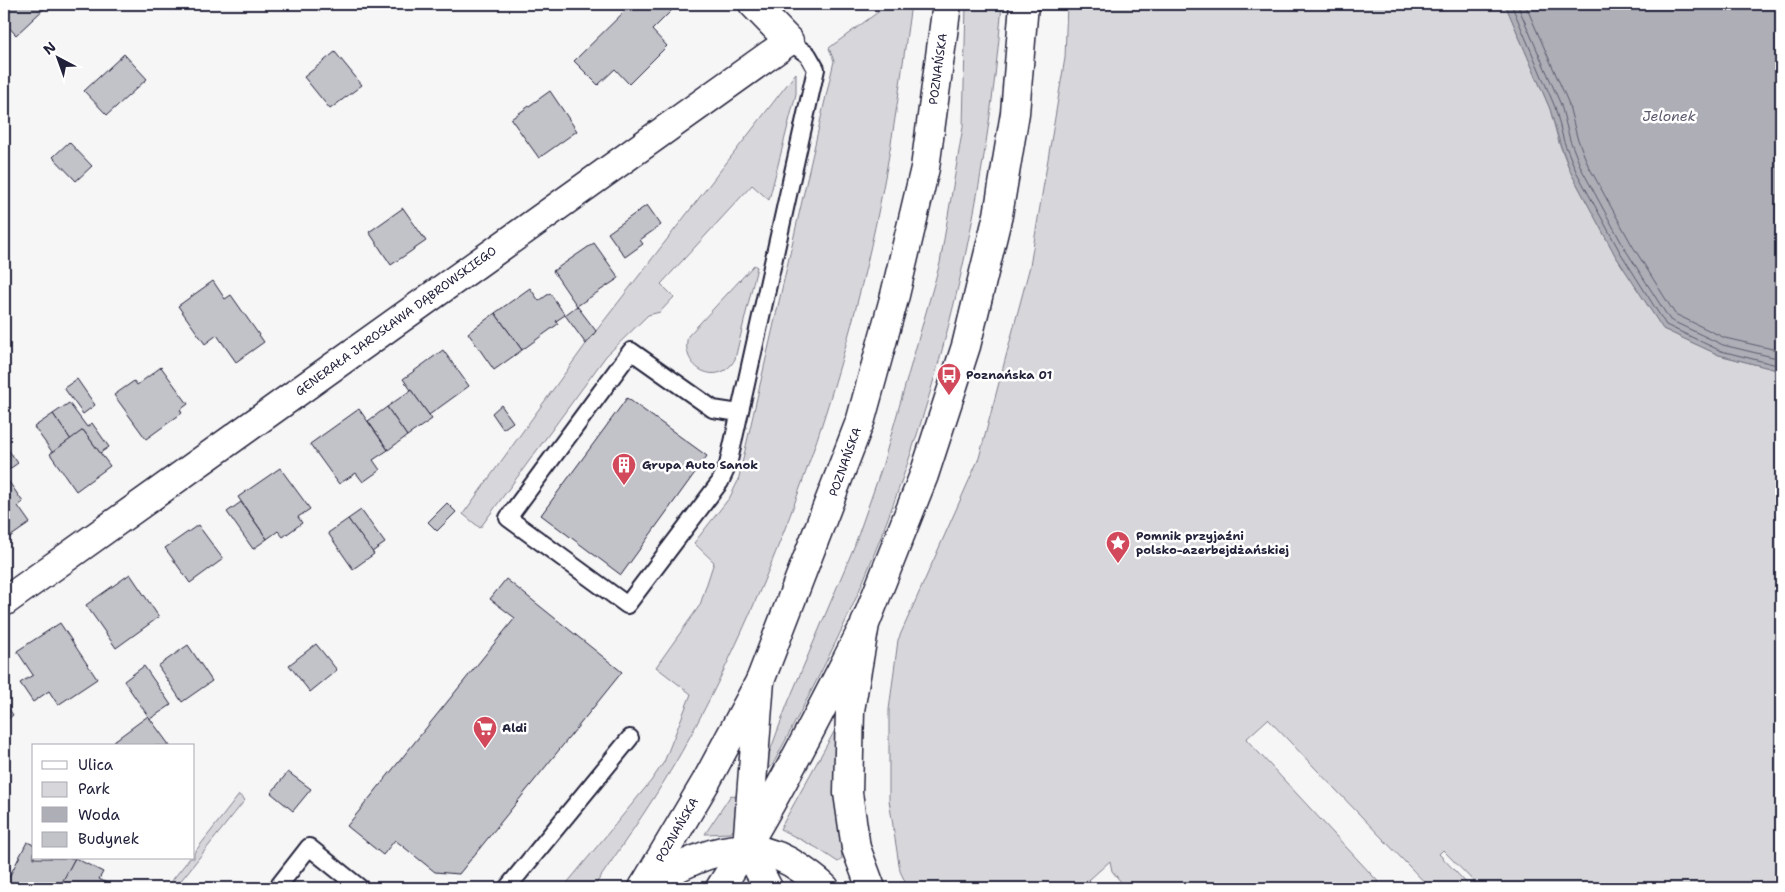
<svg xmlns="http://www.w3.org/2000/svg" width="1785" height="892" font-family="'Shantell Sans',sans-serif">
  <rect width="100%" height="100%" fill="#f6f6f7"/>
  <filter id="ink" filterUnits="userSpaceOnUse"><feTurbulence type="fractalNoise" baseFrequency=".02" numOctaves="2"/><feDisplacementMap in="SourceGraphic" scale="10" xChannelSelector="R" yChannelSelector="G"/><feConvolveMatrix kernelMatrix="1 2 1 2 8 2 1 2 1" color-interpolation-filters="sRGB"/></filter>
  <g filter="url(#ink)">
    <g fill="#d7d7db" stroke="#7c7c8b">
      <path d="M889,4H911C905,46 900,89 893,131C861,333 789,551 693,731C664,786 628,837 593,888H563L651,781L664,762L691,694L656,667L700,605L714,562L694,543L730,497L738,481L834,61L829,48Z"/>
      <path d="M966,4H1002C987,197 942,387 869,567C842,635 806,701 772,766L768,768L765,765L787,705L854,547L882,467L940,263L963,127Z"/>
      <path d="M1067,4H1505L1550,109L1559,143L1571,173L1615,255L1663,329L1719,355L1781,371V888H1480L1443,850L1439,854L1471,888H1430L1268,719L1246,739L1384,888H1126L1112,871L1110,861L1080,888H908L900,871L889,800V710L898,640L979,458L1030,266L1065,58Z"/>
      <path d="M796,73V94L769,200L752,185L661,284L674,297L660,312L648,315L606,356L480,528L463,514L586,344Z"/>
      <path d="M754,265L757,267L735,359C719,389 679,368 688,336Z"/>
      <path d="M839,723L836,763L842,859L838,862L817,848L780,829Z"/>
      <path d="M239,795L245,800L175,888H166L190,858H194V853Z"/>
      <path d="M731,795L738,797L739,822L731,833L705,834Z"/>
    </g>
    <path fill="#aeaeb7" stroke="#767685" d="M1505,4H1781V371L1719,355L1663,329L1615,255L1571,173L1560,143L1550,109Z"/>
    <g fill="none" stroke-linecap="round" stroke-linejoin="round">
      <g stroke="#5a5a6d" stroke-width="1">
        <path d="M1511,4L1555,107L1564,142L1576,171L1620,252L1666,325L1721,351L1781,366"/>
        <path d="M1517,4L1561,105L1570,140L1581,168L1625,249L1670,320L1723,345L1781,359"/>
        <path d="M1525,4L1568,102L1577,137L1588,165L1632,245L1675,314L1725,338L1781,351"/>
      </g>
    </g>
    <g fill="#c2c2c9" stroke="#22223b">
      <path d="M4,4H49L16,35L4,22Z"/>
      <path d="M632,4H668L673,9L652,30L667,46L629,84L615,69L598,85L574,61Z"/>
      <path d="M335,52L362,85L330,109L304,77Z"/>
      <path d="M124,54L147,79L107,115L84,91Z"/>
      <path d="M550,91L577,131L539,158L511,119Z"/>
      <path d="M69,142L92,166L76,181L53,157Z"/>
      <path d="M647,205L661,225L640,240L643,244L625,257L608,233Z"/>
      <path d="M403,208L426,241L391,265L369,232Z"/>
      <path d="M594,243L619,278L577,306L553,271Z"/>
      <path d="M213,281L225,299L231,295L264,342L236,362L217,335L205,344L178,306Z"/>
      <path d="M530,288L539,301L550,293L565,315L556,321L558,324L522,350L495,313Z"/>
      <path d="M577,306L596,331L586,344L565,315Z"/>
      <path d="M495,313L522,350L494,370L468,333Z"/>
      <path d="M443,350L469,386L429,415L403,379Z"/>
      <path d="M161,367L188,404L180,410L182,413L146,439L114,395L134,381L137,385Z"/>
      <path d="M77,379L95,405L83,414L64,388Z"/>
      <path d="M411,390L432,419L407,436L387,407Z"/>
      <path d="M627,398L707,456L621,575L541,515Z"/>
      <path d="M69,403L87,427L92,423L109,447L100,453L83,430L71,440L53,414Z"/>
      <path d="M501,405L513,422L503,429L492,413Z"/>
      <path d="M387,407L407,436L388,450L368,421Z"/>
      <path d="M359,409L388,450L373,460L380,470L363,482L356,473L339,484L310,444Z"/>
      <path d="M53,414L71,440L53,453L34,427Z"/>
      <path d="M83,430L110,466L76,491L50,454Z"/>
      <path d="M4,444L18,463L4,473Z"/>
      <path d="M280,468L310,509L298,517L302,523L283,537L278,531L267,539L238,497Z"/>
      <path d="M9,482L23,502L18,506L30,523L4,541V486Z"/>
      <path d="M241,502L267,539L253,549L227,512Z"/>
      <path d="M447,503L456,512L437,531L428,522Z"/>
      <path d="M361,510L385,543L372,552L348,519Z"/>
      <path d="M348,519L374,554L353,569L328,533Z"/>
      <path d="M198,525L223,559L190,583L165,548Z"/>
      <path d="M130,574L159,617L116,648L86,605Z"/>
      <path d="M506,579L622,672L459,874L435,872L395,840L383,855L347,826L515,618L490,599Z"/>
      <path d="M60,623L97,679L58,705L49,691L33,702L20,683L33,675L17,651Z"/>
      <path d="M316,644L337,670L310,692L289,665Z"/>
      <path d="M188,645L212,681L182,702L158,666Z"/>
      <path d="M144,666L171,705L150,719L124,681Z"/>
      <path d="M4,702L13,715L4,722Z"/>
      <path d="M148,716L170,746H118L114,741Z"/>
      <path d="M288,772L311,789L293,811L271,793Z"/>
      <path d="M27,842L34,845V858H75L60,888H12L5,885Z"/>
      <path d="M75,858L103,872L99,879L116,888H59Z"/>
    </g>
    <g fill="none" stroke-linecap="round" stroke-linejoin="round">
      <defs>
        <g id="lane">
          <path d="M739,413L713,409L631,351L508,518L627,605L720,482L728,465L816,69L808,55L789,41"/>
          <path d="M277,888L309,847L360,888"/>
          <path d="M507,888L630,738"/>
        </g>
        <path id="street" d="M4,602L789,41L753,4"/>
        <g id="secondary">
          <path d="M644,886C698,856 744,829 801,869C809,875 818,881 825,888"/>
          <path d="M643,888L707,780L760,681"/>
          <path d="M720,888C773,806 816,719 861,632"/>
        </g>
        <g id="primary">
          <path d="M768,888L747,847L760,681L861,419L895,295L925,168L947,4"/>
          <path d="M871,888L856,848L848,793L850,710L865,624L924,475L966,346L998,215L1015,113L1024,4"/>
        </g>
      </defs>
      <use href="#lane" stroke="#22223b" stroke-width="20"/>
      <use href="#street" stroke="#22223b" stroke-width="31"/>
      <use href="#secondary" stroke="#22223b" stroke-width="31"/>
      <use href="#primary" stroke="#22223b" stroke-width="31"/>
      <use href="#lane" stroke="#fff" stroke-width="16"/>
      <use href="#street" stroke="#fff" stroke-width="28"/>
      <use href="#secondary" stroke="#fff" stroke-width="28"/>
      <use href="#primary" stroke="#fff" stroke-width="28"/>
    </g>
  </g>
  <defs>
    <symbol id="bus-pin" viewBox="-11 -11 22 30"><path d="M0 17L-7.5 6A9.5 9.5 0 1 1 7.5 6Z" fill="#d1495b" stroke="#fff"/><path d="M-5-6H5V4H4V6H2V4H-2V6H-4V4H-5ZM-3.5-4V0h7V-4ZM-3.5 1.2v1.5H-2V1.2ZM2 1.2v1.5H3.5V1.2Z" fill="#fff"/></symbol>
    <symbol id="building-pin" viewBox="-11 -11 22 30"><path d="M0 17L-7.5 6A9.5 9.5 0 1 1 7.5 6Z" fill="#d1495b" stroke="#fff"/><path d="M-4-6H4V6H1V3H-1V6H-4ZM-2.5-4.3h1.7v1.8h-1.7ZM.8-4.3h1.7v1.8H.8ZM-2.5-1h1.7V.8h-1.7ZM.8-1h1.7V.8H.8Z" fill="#fff"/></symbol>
    <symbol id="sight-pin" viewBox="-11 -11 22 30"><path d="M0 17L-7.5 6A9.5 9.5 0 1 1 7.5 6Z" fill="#d1495b" stroke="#fff"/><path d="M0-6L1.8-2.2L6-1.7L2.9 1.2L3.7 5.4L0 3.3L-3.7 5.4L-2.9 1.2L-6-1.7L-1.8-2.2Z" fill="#fff"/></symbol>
    <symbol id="supermarket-pin" viewBox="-11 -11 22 30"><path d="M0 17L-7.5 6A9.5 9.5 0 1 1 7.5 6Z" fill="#d1495b" stroke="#fff"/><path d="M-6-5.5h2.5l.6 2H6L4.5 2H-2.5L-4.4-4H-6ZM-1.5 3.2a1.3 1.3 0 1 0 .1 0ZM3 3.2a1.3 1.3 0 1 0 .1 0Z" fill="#fff"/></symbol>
  </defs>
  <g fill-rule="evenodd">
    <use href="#bus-pin" x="935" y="361" width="28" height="38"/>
    <use href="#building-pin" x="610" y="451" width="28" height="38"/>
    <use href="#sight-pin" x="1104" y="529" width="28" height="38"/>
    <use href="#supermarket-pin" x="471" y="714" width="28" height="38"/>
  </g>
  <g text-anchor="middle" stroke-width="5" stroke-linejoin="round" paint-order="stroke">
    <g font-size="12" fill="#22223b" stroke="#fff">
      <text transform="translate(938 69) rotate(-82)" y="4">POZNAŃSKA</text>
      <text transform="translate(396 321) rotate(-36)" y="4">GENERAŁA JAROSŁAWA DĄBROWSKIEGO</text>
      <text transform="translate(845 462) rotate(-70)" y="4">POZNAŃSKA</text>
      <text transform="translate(677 830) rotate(-60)" y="4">POZNAŃSKA</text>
    </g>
    <g font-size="12" font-weight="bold" fill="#22223b" stroke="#fff" text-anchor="start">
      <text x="966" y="379">Poznańska 01</text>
      <text x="642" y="469">Grupa Auto Sanok</text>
      <text x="1136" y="540">Pomnik przyjaźni<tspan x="1136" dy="14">polsko-azerbejdżańskiej</tspan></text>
      <text x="502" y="732">Aldi</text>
    </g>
    <g font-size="14" font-style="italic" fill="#5a5a6d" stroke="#fff">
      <text x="1669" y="121">Jelonek</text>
    </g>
  </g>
  <rect width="1785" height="892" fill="none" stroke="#fff" stroke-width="20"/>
  <rect x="10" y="10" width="1765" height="872" fill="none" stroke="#22223b" stroke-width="2" filter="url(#ink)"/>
  <rect x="32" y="744" width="162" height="115" fill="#ffffff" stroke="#a7a7b1"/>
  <rect x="42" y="761" width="25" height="8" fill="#ffffff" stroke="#a7a7b1"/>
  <text x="78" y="770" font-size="15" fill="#22223b">Ulica</text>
  <rect x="42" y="782" width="25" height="15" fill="#d7d7db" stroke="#a7a7b1"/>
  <text x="78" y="794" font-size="15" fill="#22223b">Park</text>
  <rect x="42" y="807" width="25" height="15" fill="#aeaeb7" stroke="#a7a7b1"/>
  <text x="78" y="820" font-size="15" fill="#22223b">Woda</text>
  <rect x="42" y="832" width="25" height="15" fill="#c2c2c9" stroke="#a7a7b1"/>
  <text x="78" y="844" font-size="15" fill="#22223b">Budynek</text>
  <g transform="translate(58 58) rotate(319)" stroke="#ffffff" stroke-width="4" paint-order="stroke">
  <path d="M0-4L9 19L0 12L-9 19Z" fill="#22223b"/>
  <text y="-8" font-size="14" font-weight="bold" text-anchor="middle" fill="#22223b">N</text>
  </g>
</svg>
